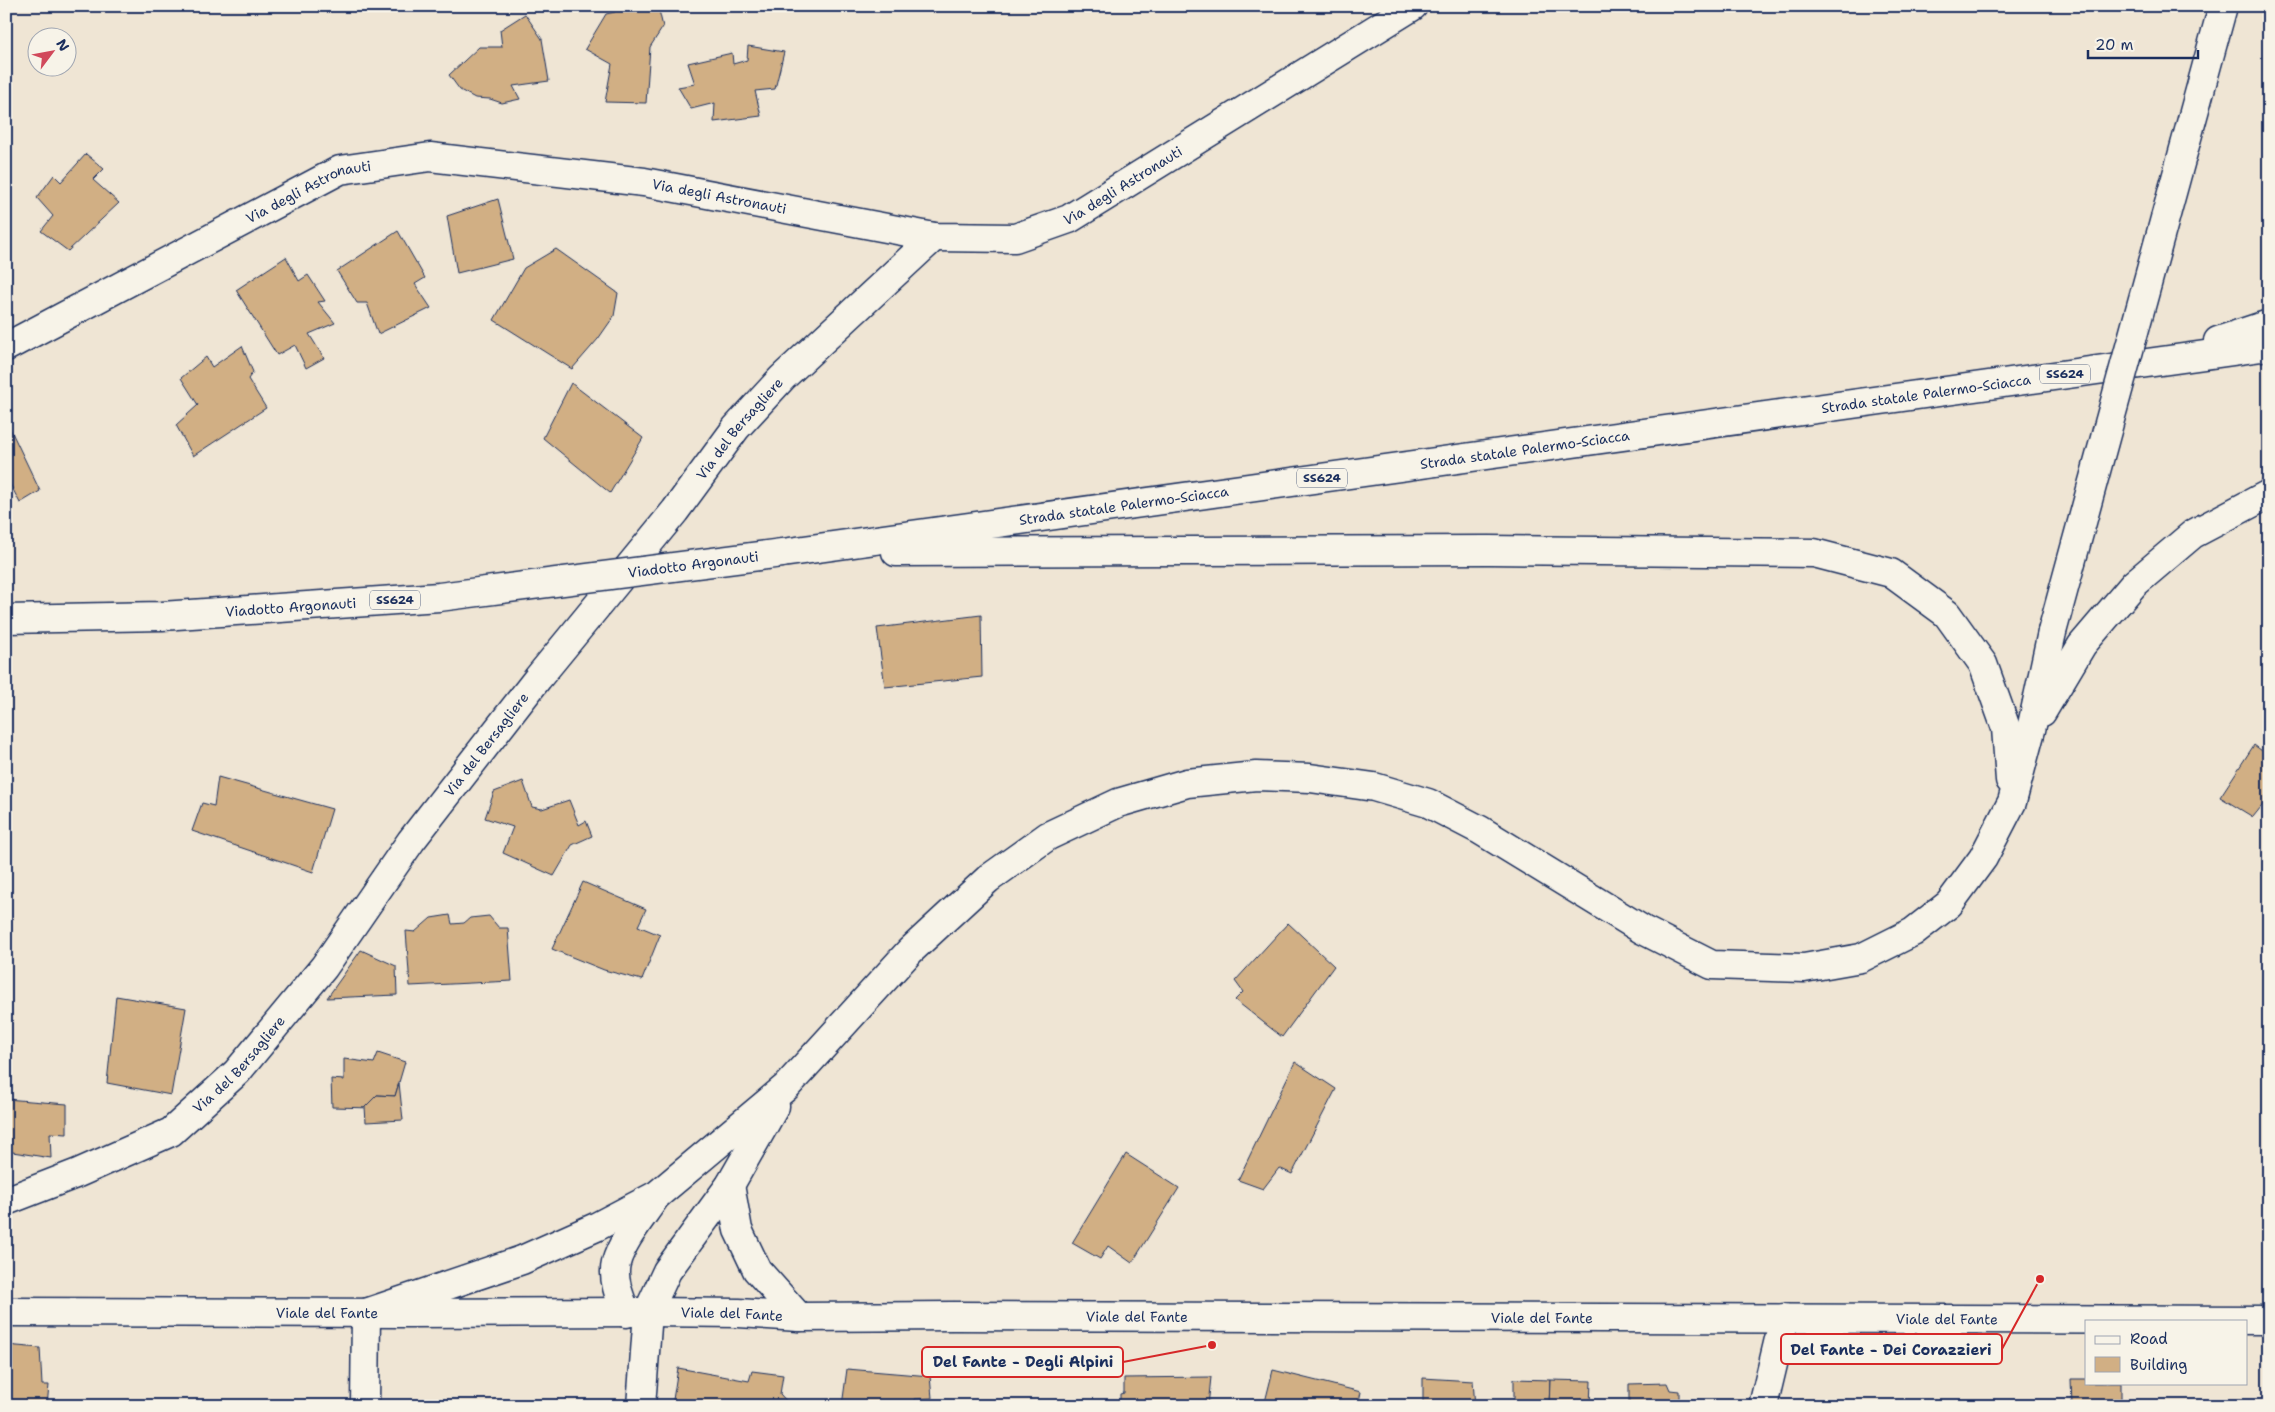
<svg xmlns="http://www.w3.org/2000/svg" width="2275" height="1412" font-family="'Shantell Sans',sans-serif">
  <rect width="100%" height="100%" fill="#efe5d4"/>
  <filter id="ink" filterUnits="userSpaceOnUse"><feTurbulence type="fractalNoise" baseFrequency=".02" numOctaves="2"/><feDisplacementMap in="SourceGraphic" scale="10" xChannelSelector="R" yChannelSelector="G"/><feConvolveMatrix kernelMatrix="1 2 1 2 8 2 1 2 1" color-interpolation-filters="sRGB"/></filter>
  <g filter="url(#ink)">
    <g fill="#d1af84" stroke="#1b2f5e">
      <path d="M618,6H658L663,27L650,47L646,103L605,102L612,64L585,49L606,14L615,12Z"/>
      <path d="M525,14L542,39L549,81L513,86L520,99L502,103L490,99L475,98L460,90L449,75L479,47H502L500,30Z"/>
      <path d="M748,46L784,52L775,89L755,91L761,116L714,122L715,103L691,109L678,87L695,84L688,63L732,53L733,64L747,60Z"/>
      <path d="M86,154L104,169L93,180L119,203L68,251L41,231L53,216L37,198L54,175L61,182Z"/>
      <path d="M498,199L513,259L457,273L447,216Z"/>
      <path d="M398,231L425,278L415,284L431,308L378,334L367,303H357L337,271Z"/>
      <path d="M556,249L618,293L614,316L598,339L572,369L494,320L524,268Z"/>
      <path d="M286,257L299,281L308,275L325,301L318,302L335,323L309,334L324,358L306,368L295,345L277,355L236,290Z"/>
      <path d="M242,346L253,372L248,379L266,408L193,456L176,425L198,405L181,378L206,357L212,367Z"/>
      <path d="M571,383L643,438L610,493L543,438Z"/>
      <path d="M6,420L40,491L20,503L6,476Z"/>
      <path d="M981,615L982,677L885,687L877,628Z"/>
      <path d="M2254,745L2269,756V797L2253,817L2220,797Z"/>
      <path d="M218,777L332,809L313,872L192,831L202,803L214,806Z"/>
      <path d="M523,781L532,807L542,809L569,800L579,825L586,821L592,836L572,845L554,876L503,853L513,827L485,818L494,792Z"/>
      <path d="M583,882L646,909L638,926L660,935L642,980L604,970L552,949Z"/>
      <path d="M450,915L452,924L464,923L470,918L489,916L499,928H508L512,981L410,986L406,931L415,932L431,918Z"/>
      <path d="M1288,923L1334,966L1282,1037L1235,1000L1243,992L1235,981Z"/>
      <path d="M361,950L396,966L397,995L327,998Z"/>
      <path d="M116,996L186,1008L171,1095L107,1083Z"/>
      <path d="M378,1053L405,1062L395,1096L377,1095L373,1108L332,1107L331,1079L344,1080V1059L374,1063Z"/>
      <path d="M1295,1062L1336,1089L1292,1174L1279,1168L1263,1189L1238,1180Z"/>
      <path d="M399,1083L403,1120L366,1122L365,1107L377,1095L395,1096Z"/>
      <path d="M6,1099L67,1104V1134L50,1133L51,1158L6,1151Z"/>
      <path d="M1126,1154L1179,1188L1132,1263L1108,1246L1100,1259L1072,1243Z"/>
      <path d="M6,1345L40,1348L42,1385H49L47,1406H6Z"/>
      <path d="M678,1368L749,1381L752,1371L783,1375L780,1394L791,1406H672Z"/>
      <path d="M847,1369L930,1376L932,1398L915,1399V1406H842Z"/>
      <path d="M1273,1370L1361,1392L1358,1406H1264Z"/>
      <path d="M1211,1377L1208,1406H1120V1394L1124,1393V1378Z"/>
      <path d="M1423,1378L1473,1381L1475,1406H1423Z"/>
      <path d="M1514,1379L1550,1380L1549,1406H1514Z"/>
      <path d="M2071,1379H2086V1383H2121V1404L2138,1406H2072Z"/>
      <path d="M1550,1380L1591,1381L1590,1406H1549Z"/>
      <path d="M1667,1383L1670,1390L1679,1391V1406H1629V1384Z"/>
    </g>
    <g fill="none" stroke-linecap="round" stroke-linejoin="round">
      <defs>
        <g id="street">
          <path id="s1" d="M6,1201L78,1173L171,1132L237,1072L324,967L411,841L538,678L675,511L736,428L782,378L934,237"/>
          <path d="M365,1406L366,1313"/>
          <path d="M641,1406L648,1312"/>
          <path d="M1763,1406L1784,1318"/>
        </g>
        <g id="secondary">
          <path id="s2" d="M6,347L340,170L430,157L644,182L934,237L1015,238L1069,219L1413,6"/>
          <path id="s3" d="M6,1312L407,1313L648,1312L739,1313L799,1317L954,1316L2269,1320"/>
        </g>
        <g id="primary">
          <path d="M2218,341L2269,324"/>
          <path d="M896,552L1489,550L1814,553L1891,573L1947,614L1983,664L2006,728L2010,780"/>
          <path id="s4" d="M782,553L2269,346"/>
          <path d="M2042,712L2082,645L2134,584L2193,534L2269,494"/>
          <path d="M730,1185L738,1230L757,1270L799,1317"/>
          <path d="M648,1312L667,1271L730,1185L775,1106"/>
          <path d="M366,1313L522,1260L596,1227L657,1195L786,1087L910,951L988,879L1048,836L1118,803L1187,783L1256,776L1310,778L1374,787L1428,803L1480,830L1643,930L1712,965L1804,968L1861,958L1913,932L1949,904L1983,858L2012,802L2031,730L2052,632"/>
          <path d="M626,1313C620,1298 612,1279 616,1263C622,1241 642,1217 654,1199"/>
        </g>
      </defs>
      <use href="#street" stroke="#1b2f5e" stroke-width="31"/>
      <use href="#secondary" stroke="#1b2f5e" stroke-width="31"/>
      <use href="#primary" stroke="#1b2f5e" stroke-width="31"/>
      <use href="#street" stroke="#f7f3e8" stroke-width="28"/>
      <use href="#secondary" stroke="#f7f3e8" stroke-width="28"/>
      <use href="#primary" stroke="#f7f3e8" stroke-width="28"/>
      <defs>
        <g id="primary-bridge">
          <path id="s5" d="M6,619L162,616L439,597L782,553"/>
          <path d="M2052,632L2223,6"/>
        </g>
      </defs>
      <use href="#primary-bridge" stroke="#1b2f5e" stroke-width="31" stroke-linecap="butt"/>
      <use href="#primary-bridge" stroke="#f7f3e8" stroke-width="28"/>
    </g>
  </g>
  <g text-anchor="middle" stroke-width="4" stroke-linejoin="round" paint-order="stroke">
    <g fill="#f7f3e8" stroke="#5d6a87" stroke-width="1">
      <rect x="2040" y="364.5" width="50" height="19" rx="4"/>
      <rect x="1297" y="468.5" width="50" height="19" rx="4"/>
      <rect x="370" y="590.5" width="50" height="19" rx="4"/>
    </g>
    <g font-size="12" font-weight="bold" fill="#1b2f5e">
      <text x="2065" y="378">SS624</text>
      <text x="1322" y="482">SS624</text>
      <text x="395" y="604">SS624</text>
    </g>
    <g font-size="14" fill="#1b2f5e" stroke="#f7f3e8">
      <text dy="5" stroke="none"><textPath href="#s2" startOffset="1181">Via degli Astronauti</textPath></text>
      <text dy="5" stroke="none"><textPath href="#s2" startOffset="341">Via degli Astronauti</textPath></text>
      <text dy="5" stroke="none"><textPath href="#s2" startOffset="761">Via degli Astronauti</textPath></text>
      <text dy="5" stroke="none"><textPath href="#s4" startOffset="1155">Strada statale Palermo-Sciacca</textPath></text>
      <text dy="5" stroke="none"><textPath href="#s1" startOffset="1085">Via del Bersagliere</textPath></text>
      <text dy="5" stroke="none"><textPath href="#s4" startOffset="750">Strada statale Palermo-Sciacca</textPath></text>
      <text dy="5" stroke="none"><textPath href="#s4" startOffset="345">Strada statale Palermo-Sciacca</textPath></text>
      <text dy="5" stroke="none"><textPath href="#s5" startOffset="690">Viadotto Argonauti</textPath></text>
      <text dy="5" stroke="none"><textPath href="#s5" startOffset="285">Viadotto Argonauti</textPath></text>
      <text dy="5" stroke="none"><textPath href="#s1" startOffset="680">Via del Bersagliere</textPath></text>
      <text dy="5" stroke="none"><textPath href="#s1" startOffset="275">Via del Bersagliere</textPath></text>
      <text dy="5" stroke="none"><textPath href="#s3" startOffset="321">Viale del Fante</textPath></text>
      <text dy="5" stroke="none"><textPath href="#s3" startOffset="726">Viale del Fante</textPath></text>
      <text dy="5" stroke="none"><textPath href="#s3" startOffset="1131">Viale del Fante</textPath></text>
      <text dy="5" stroke="none"><textPath href="#s3" startOffset="1536">Viale del Fante</textPath></text>
      <text dy="5" stroke="none"><textPath href="#s3" startOffset="1941">Viale del Fante</textPath></text>
    </g>
  </g>
  <path fill="none" stroke="#d62828" stroke-width="2" d="M2040 1279L2002 1349M1212 1345L1123 1362"/>
  <g fill="#d62828" stroke="#f7f3e8" stroke-width="2">
    <circle cx="2040" cy="1279" r="5"/>
    <circle cx="1212" cy="1345" r="5"/>
  </g>
  <g fill="#f7f3e8" stroke="#d62828" stroke-width="2">
    <rect x="1781" y="1334" width="221" height="30" rx="5"/>
    <rect x="922" y="1347" width="201" height="30" rx="5"/>
  </g>
  <g font-size="15" text-anchor="middle" font-weight="bold" fill="#1b2f5e">
    <text x="1891" y="1355">Del Fante - Dei Corazzieri</text>
    <text x="1023" y="1367">Del Fante - Degli Alpini</text>
  </g>
  <rect width="2275" height="1412" fill="none" stroke="#f7f3e8" stroke-width="25"/>
  <rect x="12" y="12" width="2250" height="1387" fill="none" stroke="#1b2f5e" stroke-width="2" filter="url(#ink)"/>
  <rect x="2085" y="1320" width="162" height="65" fill="#f7f3e8" stroke="#9fa5b1"/>
  <rect x="2095" y="1336" width="25" height="8" fill="#f7f3e8" stroke="#9fa5b1"/>
  <text x="2130" y="1344" font-size="15" fill="#1b2f5e">Road</text>
  <rect x="2095" y="1357" width="25" height="15" fill="#d1af84" stroke="#9fa5b1"/>
  <text x="2130" y="1370" font-size="15" fill="#1b2f5e">Building</text>
  <g transform="translate(52 52) rotate(58)"><circle r="24" fill="#f7f3e8" stroke="#9fa5b1"/>
  <path d="M0-4L9 19L0 12L-9 19Z" fill="#d1495b"/>
  <text y="-8" font-size="14" font-weight="bold" text-anchor="middle" fill="#1b2f5e">N</text>
  </g>
  <path d="M2088 50v8h110v-8" fill="none" stroke="#1b2f5e" stroke-width="2.5"/>
  <text x="2095" y="50" font-size="15" fill="#1b2f5e" stroke="#f7f3e8" stroke-width="4" paint-order="stroke">20 m</text>
</svg>
